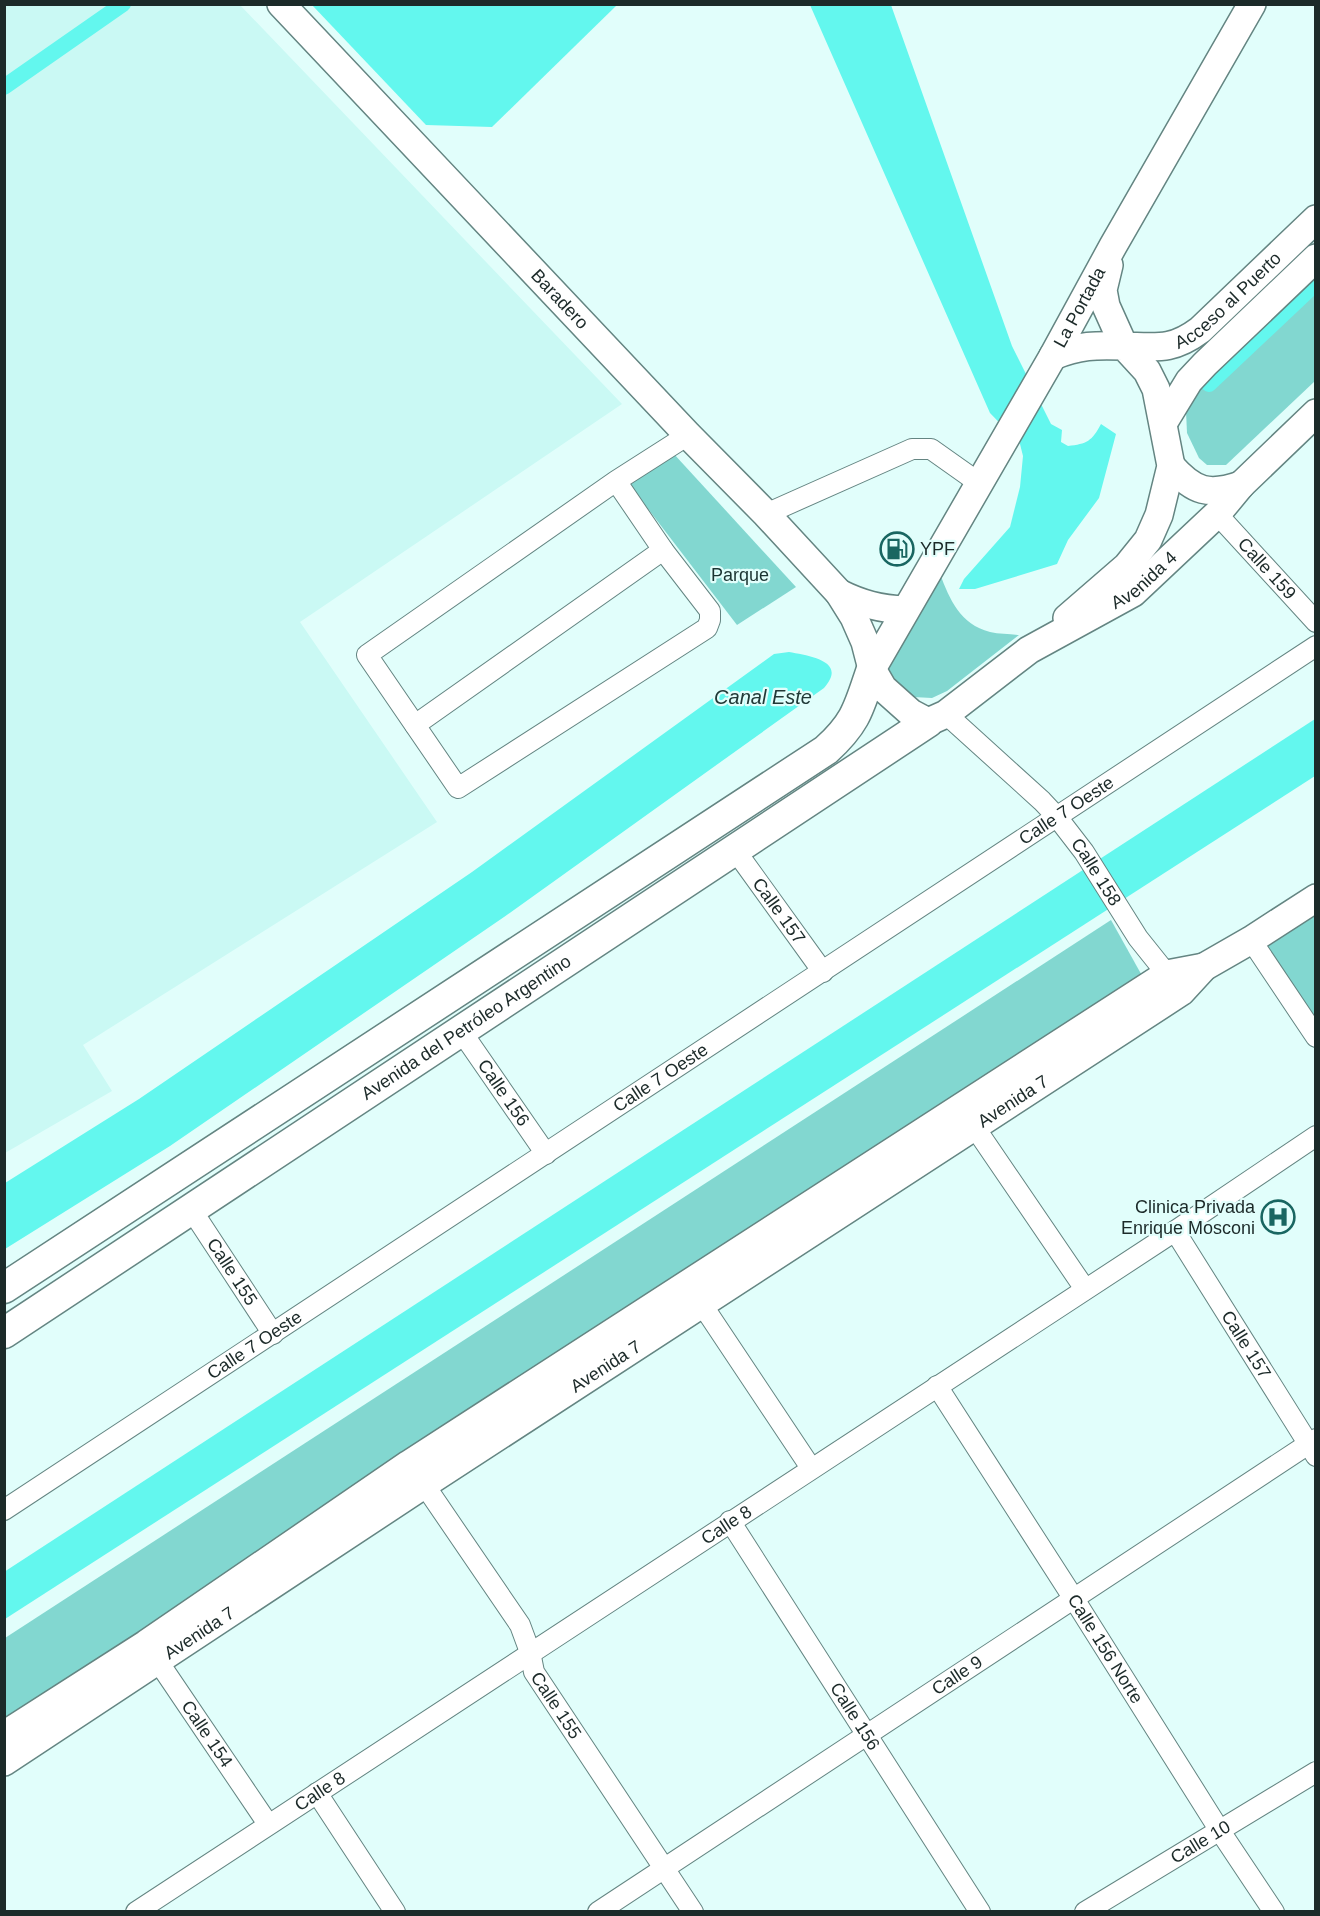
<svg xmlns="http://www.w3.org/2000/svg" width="1320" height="1916" font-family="Helvetica,sans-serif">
  <rect width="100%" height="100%" fill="#e1fefb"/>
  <path fill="#caf9f4" d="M5,4L240,5L622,404L300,622L437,822L83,1045L112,1091L5,1153Z"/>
  <g fill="#82d7d0">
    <path d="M1315,276V381L1226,465H1207L1199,458L1187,433L1186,411L1194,391Z"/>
    <path d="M673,453L796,587L737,625L629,484Z"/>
    <path d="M940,574C950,600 960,624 990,632C999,634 1009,634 1019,635L947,691L932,698L913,697L894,685L887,667Z"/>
    <path d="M1315,904V1023L1261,940Z"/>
    <path d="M1111,920L1145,981L5,1723V1638Z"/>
  </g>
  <g fill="#63f7ee">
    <path d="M312,5H617L492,127L426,125Z"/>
    <path d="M810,5H891L1012,346L1051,424L1062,430L1061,442L1068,446C1087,444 1092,441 1101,424L1116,434L1099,498L1068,540L1057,564L975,589H959L964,579L1010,527L1020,487L1023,456L1020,444L990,413Z"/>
    <path d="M789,652C810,656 848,661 824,688L504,917L170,1146L5,1249V1183L139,1099L472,872L774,654Z"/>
    <path d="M1315,719V776L5,1619L4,1572Z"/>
  </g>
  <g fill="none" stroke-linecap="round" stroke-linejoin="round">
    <g stroke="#63f7ee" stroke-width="16">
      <path d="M4,87L123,4"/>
      <path d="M1209,384L1316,283"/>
    </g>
    <defs>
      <g id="minor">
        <path d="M616,481L663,550L710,611V620L707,628L458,788L367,655L616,481L688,435"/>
        <path d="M766,514L912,449H931L979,483"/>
        <path id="s1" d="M1217,514L1316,622"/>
        <path id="s2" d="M946,714L1042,801L1057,817L1084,852L1138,938L1174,983"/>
        <path d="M415,725L663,550"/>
        <path id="s3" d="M735,850L823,972"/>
        <path d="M1251,940L1316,1037"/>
        <path id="s4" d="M461,1031L546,1154"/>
        <path d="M967,1116L1085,1289"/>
        <path id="s5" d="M191,1209L273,1334"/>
        <path id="s6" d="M1175,1231L1316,1456"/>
        <path d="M695,1294L811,1468"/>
        <path id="s7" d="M937,1386L1074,1599L1220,1831L1274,1912"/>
        <path id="s8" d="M417,1474L520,1625L530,1652L534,1672L693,1912"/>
        <path id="s9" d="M4,1510L1316,646"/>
        <path id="s10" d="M730,1521L980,1912"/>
        <path id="s11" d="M151,1651L268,1824"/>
        <path d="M317,1793L395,1912"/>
        <path id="s12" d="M136,1912L1175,1231L1316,1136"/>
        <path id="s13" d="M598,1912L1316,1439"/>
        <path id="s14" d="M1085,1912L1316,1772"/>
      </g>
      <g id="secondary">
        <path id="s15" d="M281,4L688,435L766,514L839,593L854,617L865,642L872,669L883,688L911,713L928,722L946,714L1029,650L1133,593L1217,514L1241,485L1316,413"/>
        <path id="s16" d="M1109,265L1103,290L1106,306L1124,346C1157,347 1172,351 1200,330L1316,219"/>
        <path d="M1053,356C1079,345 1096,345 1124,346L1147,371L1156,389L1171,466L1159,515L1148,540L1127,566L1067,618"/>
        <path d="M1164,422L1189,381L1205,364L1316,258"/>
        <path d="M1171,466C1194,492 1209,496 1241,485"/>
        <path d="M839,593C861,604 880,609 905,610"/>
        <path id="s17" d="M872,669L1053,356L1113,246L1252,4"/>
        <path d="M4,1735L146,1644L409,1464L1167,974L1204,967"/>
        <path id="s18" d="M4,1762L425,1484L1181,992L1204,967L1251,940L1316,898"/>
      </g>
      <g id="primary">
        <path d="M4,1288L826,750C857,722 859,707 872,669"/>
        <path id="s19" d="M4,1333L928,722"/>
      </g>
    </defs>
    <use href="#minor" stroke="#648582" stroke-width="22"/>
    <use href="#secondary" stroke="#648582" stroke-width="30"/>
    <use href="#primary" stroke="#648582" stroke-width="33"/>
    <use href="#minor" stroke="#fff" stroke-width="20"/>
    <use href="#secondary" stroke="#fff" stroke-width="27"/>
    <use href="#primary" stroke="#fff" stroke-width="30"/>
  </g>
  <defs>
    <symbol id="fuel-ring" viewBox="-11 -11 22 22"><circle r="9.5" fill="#e1fefb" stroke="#196661" stroke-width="1.5"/><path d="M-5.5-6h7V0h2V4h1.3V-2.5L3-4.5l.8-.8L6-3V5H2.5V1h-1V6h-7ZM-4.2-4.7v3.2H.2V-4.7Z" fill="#196661"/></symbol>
    <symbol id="hospital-ring" viewBox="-11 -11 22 22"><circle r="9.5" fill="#e1fefb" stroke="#196661" stroke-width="1.5"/><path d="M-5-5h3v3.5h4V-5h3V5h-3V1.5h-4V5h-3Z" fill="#196661"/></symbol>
  </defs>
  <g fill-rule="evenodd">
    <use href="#fuel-ring" x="878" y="530" width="38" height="38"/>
    <use href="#hospital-ring" x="1259" y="1198" width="38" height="38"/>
  </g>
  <g text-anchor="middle" stroke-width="4.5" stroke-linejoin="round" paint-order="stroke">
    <g font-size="18" fill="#1c2a29" stroke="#e1fefb">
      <text dy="6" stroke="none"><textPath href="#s16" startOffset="206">Acceso al Puerto</textPath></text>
      <text dy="6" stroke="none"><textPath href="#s15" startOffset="406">Baradero</textPath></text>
      <text dy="6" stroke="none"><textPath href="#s17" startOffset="417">La Portada</textPath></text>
      <text dy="6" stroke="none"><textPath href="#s1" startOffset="74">Calle 159</textPath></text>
      <text dy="6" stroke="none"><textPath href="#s15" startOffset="1233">Avenida 4</textPath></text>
      <text dy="6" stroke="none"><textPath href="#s9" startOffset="1272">Calle 7 Oeste</textPath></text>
      <text dy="6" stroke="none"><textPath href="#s2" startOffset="219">Calle 158</textPath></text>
      <text dy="6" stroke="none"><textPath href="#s3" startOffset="75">Calle 157</textPath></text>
      <text dy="6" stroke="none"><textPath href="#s19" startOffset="554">Avenida del Petróleo Argentino</textPath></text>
      <text dy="6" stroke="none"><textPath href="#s9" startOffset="786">Calle 7 Oeste</textPath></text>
      <text dy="6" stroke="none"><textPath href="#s4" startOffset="75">Calle 156</textPath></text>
      <text dy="6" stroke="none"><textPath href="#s18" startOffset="1206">Avenida 7</textPath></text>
      <text dy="6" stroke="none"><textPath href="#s5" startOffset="75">Calle 155</textPath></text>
      <text dy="6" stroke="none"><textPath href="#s6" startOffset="134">Calle 157</textPath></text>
      <text dy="6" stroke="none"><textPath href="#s9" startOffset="300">Calle 7 Oeste</textPath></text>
      <text dy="6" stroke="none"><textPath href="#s18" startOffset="720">Avenida 7</textPath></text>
      <text dy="6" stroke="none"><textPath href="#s12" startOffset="706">Calle 8</textPath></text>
      <text dy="6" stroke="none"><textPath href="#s18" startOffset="234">Avenida 7</textPath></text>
      <text dy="6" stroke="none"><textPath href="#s7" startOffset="312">Calle 156 Norte</textPath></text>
      <text dy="6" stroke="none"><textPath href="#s13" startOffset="430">Calle 9</textPath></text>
      <text dy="6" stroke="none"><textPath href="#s8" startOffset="272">Calle 155</textPath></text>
      <text dy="6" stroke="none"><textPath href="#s10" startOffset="232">Calle 156</textPath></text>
      <text dy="6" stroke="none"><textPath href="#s11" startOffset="100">Calle 154</textPath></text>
      <text dy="6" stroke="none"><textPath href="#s12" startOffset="220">Calle 8</textPath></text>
      <text dy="6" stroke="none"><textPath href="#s14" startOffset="135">Calle 10</textPath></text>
    </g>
    <g font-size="18" fill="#1c2a29" stroke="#e1fefb" text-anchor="start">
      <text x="920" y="555">YPF</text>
      <text x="1255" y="1213" text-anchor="end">Clinica Privada<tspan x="1255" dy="21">Enrique Mosconi</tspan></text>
    </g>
    <g font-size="18" fill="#1b3432" stroke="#e1fefb">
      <text x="740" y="581">Parque</text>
    </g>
    <g font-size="20" font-style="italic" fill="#203937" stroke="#e1fefb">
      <text x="763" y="704">Canal Este</text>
    </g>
  </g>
  <rect width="1320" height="1916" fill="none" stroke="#1c2a29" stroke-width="12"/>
</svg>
